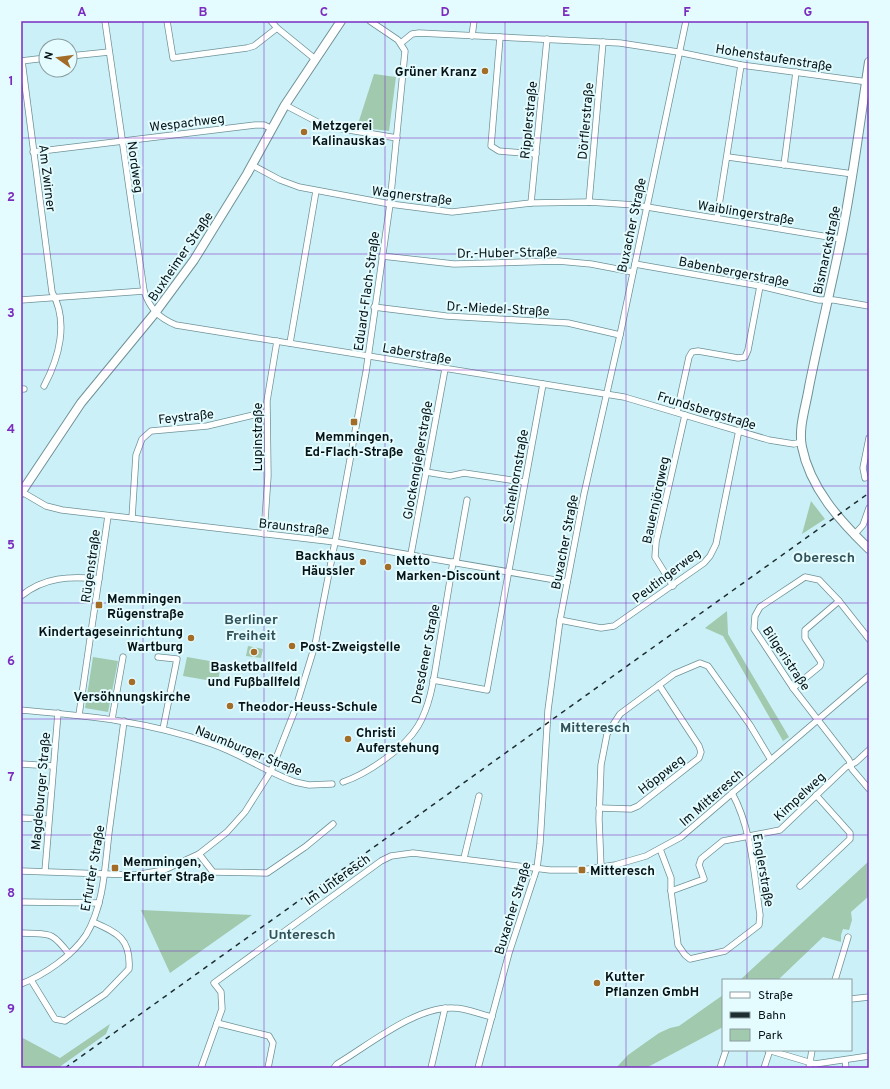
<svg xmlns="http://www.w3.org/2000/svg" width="890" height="1089" font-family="Overpass,sans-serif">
  <rect width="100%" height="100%" fill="#cbf0f8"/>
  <g fill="#a1c9ad">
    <path d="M374,74L396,77L389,131L357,127Z"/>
    <path d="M811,501L825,519L802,534Z"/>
    <path d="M727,611L728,634L789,737L783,741L723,636L705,628Z"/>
    <path d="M248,646L263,649L261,658L246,656Z"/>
    <path d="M93,657L118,661L108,712L85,708Z"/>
    <path d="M187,657L221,663L218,682L183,676Z"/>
    <path d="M869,861V896L851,912L852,920L849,930L843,929L841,935V942L823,937L778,980H740Z"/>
    <path d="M141,910L252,915L170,973Z"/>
    <path d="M723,995V1027L646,1068H616L628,1055L659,1033L670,1028L679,1026Z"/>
    <path d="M110,1024L106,1034L58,1068H21V1037L60,1058Z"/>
  </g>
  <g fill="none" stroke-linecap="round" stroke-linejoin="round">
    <defs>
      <g id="street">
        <path d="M105,21L144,291C150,309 159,318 176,325L624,397L769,440L794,444L801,442"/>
        <path d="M167,21L173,58L247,48L254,46L277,28"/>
        <path d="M271,21L277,28L315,59"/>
        <path d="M472,36L474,21"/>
        <path d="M500,37L491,146L499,151L536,154"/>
        <path d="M401,43L412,34L419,33L620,43L678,52L741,65L868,82"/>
        <path d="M70,56L109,52"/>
        <path d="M21,61L46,58"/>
        <path d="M22,61L52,292C69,322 59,358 44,386"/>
        <path d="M285,105L325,126L397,138"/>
        <path d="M33,152L255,125H264L272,129"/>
        <path d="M728,157L853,174"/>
        <path d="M252,165L280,180L299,187L390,204L452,212L531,203L589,202L635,205L841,239"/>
        <path d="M784,165L796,72"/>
        <path d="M589,202L603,42"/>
        <path d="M531,203L547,39"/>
        <path d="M717,218L741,65"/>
        <path d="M382,256L454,264L558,261L591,264L633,272"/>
        <path d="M635,264L760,286L819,300H834L869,306"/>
        <path d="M21,300L144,291"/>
        <path d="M374,307L446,316L568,323L620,335"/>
        <path d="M290,343L316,191"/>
        <path d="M21,389H24"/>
        <path d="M677,412L689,357L692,352L698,351L738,358L745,357L748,350L760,286"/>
        <path d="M426,472L450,476L464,473L524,482"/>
        <path d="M865,478L863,468L869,438"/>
        <path d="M22,492L46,506L62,510L335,542L567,582"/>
        <path d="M132,518L136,455L142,439L151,431L207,426L266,412"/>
        <path d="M264,534L268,476L267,401L277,341"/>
        <path d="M854,535L863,525L869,508"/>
        <path d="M411,554L445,369"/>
        <path d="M456,562L467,500"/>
        <path d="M673,586L655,557L656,542L685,415"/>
        <path d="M21,596C44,577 70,576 99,579"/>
        <path d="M560,620L601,628L614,626L704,563L710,556L716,544L739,430"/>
        <path d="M869,639L839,601L819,580L805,577L760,607L755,616L754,629L793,688L849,760L852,769L869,789"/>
        <path d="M158,657L177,659L163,729"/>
        <path d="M433,680L487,690L543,384"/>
        <path d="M793,688L820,666L821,662L805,638V630L839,601"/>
        <path d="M21,710C88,716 148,721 212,744C241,754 267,772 295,782L309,785L332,784"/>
        <path d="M79,715L108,516"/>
        <path d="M112,719L123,657"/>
        <path d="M21,764L53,766"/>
        <path d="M343,782C367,774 405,748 418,726C431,704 434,677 438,653C443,623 448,592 453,562"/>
        <path d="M599,808L631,809L638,806L699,758L701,752L699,746L659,685"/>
        <path d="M21,818L48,819"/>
        <path d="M660,849L671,878V891L678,945L685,955L690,959L725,951L759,925L760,915C754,875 752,829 732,793"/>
        <path d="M199,854L213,872L267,873L305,847L333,824"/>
        <path d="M464,858L479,796"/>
        <path d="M601,868L599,819L601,765L607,734L620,714L674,674L700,663L708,666L750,725L771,760"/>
        <path d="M21,871L135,875L164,870L199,854L227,832L245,812L271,771L295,710L315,645L335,542L366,372L390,204L405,51L398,40L370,21"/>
        <path d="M45,871L58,713"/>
        <path d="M800,886L850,839V833L816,795"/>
        <path d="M671,891L704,879L699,865L701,859L723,841L780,830L846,767L856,762L869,750"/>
        <path d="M21,902L99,903"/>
        <path d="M21,933C49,935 50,929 69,954"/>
        <path d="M31,980L55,1019L65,1021L105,994L129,969C131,939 118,933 93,922"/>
        <path d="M835,980L848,937"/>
        <path d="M21,984C44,975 72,956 86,935C104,905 105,866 109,832C114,795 119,758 124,721"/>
        <path d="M851,999L869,997"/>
        <path d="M217,1023L269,1036L273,1043L268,1068"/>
        <path d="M768,1050L815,1064L869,1056"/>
        <path d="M845,1060L846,1068"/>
        <path d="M201,1068L222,1009L221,992L214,983L381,861L391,856L413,853L550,870H582L615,865L646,856L681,837L869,676"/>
        <path d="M334,1068L337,1064C369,1045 416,1006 453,1008C466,1008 479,1014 492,1017"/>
        <path d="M431,1068L445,1008"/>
        <path d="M478,1068L509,953L537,868L540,844L548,710L560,620L584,494L620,335L686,21"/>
        <path d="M720,1068L726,1050"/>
        <path d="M764,1068L770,1050"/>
        <path d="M809,1068L812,1050"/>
      </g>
      <g id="secondary">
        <path d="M869,62C860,121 853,180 841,239C831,288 819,337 809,387C806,406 798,428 802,447C810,488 840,521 869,549"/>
        <path d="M21,493L81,403L155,313L194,260L247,174L285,105L341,21"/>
      </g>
    </defs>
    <use href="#street" stroke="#6f9298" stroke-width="7"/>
    <use href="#secondary" stroke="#6f9298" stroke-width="10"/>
    <use href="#street" stroke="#fff" stroke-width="5.5"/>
    <use href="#secondary" stroke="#fff" stroke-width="8"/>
    <path stroke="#1e2e30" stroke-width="1.5" stroke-dasharray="5 5" stroke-linecap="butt" d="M65,1068L869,493"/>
  </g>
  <path fill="none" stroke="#7b2cbf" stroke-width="1" stroke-opacity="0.55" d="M143,21V1068M264,21V1068M385,21V1068M505,21V1068M626,21V1068M747,21V980M21,138H869M21,254H869M21,370H869M21,486H869M21,603H869M21,719H869M21,835H869M21,951H869M747,1050V1068"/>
  <g fill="#a36d27" stroke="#e4fbff" stroke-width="1.5">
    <circle cx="485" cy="71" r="4"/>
    <circle cx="304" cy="132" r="4"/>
    <rect x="350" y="418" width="8" height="8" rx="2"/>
    <circle cx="363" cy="562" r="4"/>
    <circle cx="388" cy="567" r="4"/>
    <rect x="95" y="601" width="8" height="8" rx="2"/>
    <circle cx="191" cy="638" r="4"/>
    <circle cx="292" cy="646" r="4"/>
    <circle cx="254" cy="652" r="4"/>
    <circle cx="132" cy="682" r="4"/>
    <circle cx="230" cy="706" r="4"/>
    <circle cx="348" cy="739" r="4"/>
    <rect x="111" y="864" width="8" height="8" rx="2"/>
    <rect x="578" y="866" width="8" height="8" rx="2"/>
    <circle cx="597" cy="983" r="4"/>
  </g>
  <g text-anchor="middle" stroke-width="4" stroke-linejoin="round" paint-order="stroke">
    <g font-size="13" fill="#061315" stroke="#e4fbff">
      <text transform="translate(774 57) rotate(9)" y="5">Hohenstaufenstraße</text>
      <text transform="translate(528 120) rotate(-84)" y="5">Ripplerstraße</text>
      <text transform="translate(585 121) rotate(-85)" y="5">Dörflerstraße</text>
      <text transform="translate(187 122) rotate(-7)" y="5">Wespachweg</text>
      <text transform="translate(136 167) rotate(82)" y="5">Nordweg</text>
      <text transform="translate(48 178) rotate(83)" y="5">Am Zwirner</text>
      <text transform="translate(412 195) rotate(7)" y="5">Wagnerstraße</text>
      <text transform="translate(746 212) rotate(9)" y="5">Waiblingerstraße</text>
      <text transform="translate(631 225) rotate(-78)" y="5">Buxacher Straße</text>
      <text transform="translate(826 250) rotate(-78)" y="5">Bismarckstraße</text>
      <text transform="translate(507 252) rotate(-1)" y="5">Dr.-Huber-Straße</text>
      <text transform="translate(180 256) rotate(-56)" y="5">Buxheimer Straße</text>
      <text transform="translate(734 271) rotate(11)" y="5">Babenbergerstraße</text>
      <text transform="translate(366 291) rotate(-82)" y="5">Eduard-Flach-Straße</text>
      <text transform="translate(498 308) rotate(3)" y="5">Dr.-Miedel-Straße</text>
      <text transform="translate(417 353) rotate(10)" y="5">Laberstraße</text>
      <text transform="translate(707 410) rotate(17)" y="5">Frundsbergstraße</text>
      <text transform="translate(186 416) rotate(-6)" y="5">Feystraße</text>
      <text transform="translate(257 437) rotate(-90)" y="5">Lupinstraße</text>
      <text transform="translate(417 460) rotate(-80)" y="5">Glockengießerstraße</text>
      <text transform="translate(515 476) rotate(-80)" y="5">Schelhornstraße</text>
      <text transform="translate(655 500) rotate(-78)" y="5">Bauernjörgweg</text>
      <text transform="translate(294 526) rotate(6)" y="5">Braunstraße</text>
      <text transform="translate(564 542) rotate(-79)" y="5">Buxacher Straße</text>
      <text transform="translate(90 566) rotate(-82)" y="5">Rügenstraße</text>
      <text transform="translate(666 575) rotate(-37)" y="5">Peutingerweg</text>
      <text transform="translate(425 654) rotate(-79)" y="5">Dresdener Straße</text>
      <text transform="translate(787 658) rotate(56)" y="5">Bilgeristraße</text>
      <text transform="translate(249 750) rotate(22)" y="5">Naumburger Straße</text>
      <text transform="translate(661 774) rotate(-38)" y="5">Höppweg</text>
      <text transform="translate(40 791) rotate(-85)" y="5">Magdeburger Straße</text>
      <text transform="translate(799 796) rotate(-43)" y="5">Kimpelweg</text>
      <text transform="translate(711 797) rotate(-41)" y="5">Im Mitteresch</text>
      <text transform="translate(92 868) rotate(-80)" y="5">Erfurter Straße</text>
      <text transform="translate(764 870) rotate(80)" y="5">Englerstraße</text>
      <text transform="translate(337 879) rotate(-36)" y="5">Im Unteresch</text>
      <text transform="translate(512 908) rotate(-73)" y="5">Buxacher Straße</text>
    </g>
    <g font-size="13" font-weight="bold" fill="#061315" stroke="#e4fbff" text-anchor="start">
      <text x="477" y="76" text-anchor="end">Grüner Kranz</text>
      <text x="312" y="130">Metzgerei<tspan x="312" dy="15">Kalinauskas</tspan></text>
      <text x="354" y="441" text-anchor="middle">Memmingen,<tspan x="354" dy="15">Ed-Flach-Straße</tspan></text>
      <text x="355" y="560" text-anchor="end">Backhaus<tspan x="355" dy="15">Häussler</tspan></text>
      <text x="396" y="565">Netto<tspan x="396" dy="15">Marken-Discount</tspan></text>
      <text x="107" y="603">Memmingen<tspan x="107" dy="15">Rügenstraße</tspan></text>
      <text x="183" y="636" text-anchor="end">Kindertageseinrichtung<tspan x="183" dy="15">Wartburg</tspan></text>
      <text x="300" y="651">Post-Zweigstelle</text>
      <text x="254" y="671" text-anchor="middle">Basketballfeld<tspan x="254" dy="15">und Fußballfeld</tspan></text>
      <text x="132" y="701" text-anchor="middle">Versöhnungskirche</text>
      <text x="238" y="711">Theodor-Heuss-Schule</text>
      <text x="356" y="737">Christi<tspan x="356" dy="15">Auferstehung</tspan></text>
      <text x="123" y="866">Memmingen,<tspan x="123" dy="15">Erfurter Straße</tspan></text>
      <text x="590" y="875">Mitteresch</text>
      <text x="605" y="981">Kutter<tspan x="605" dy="15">Pflanzen GmbH</tspan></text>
    </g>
    <g font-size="14" font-weight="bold" fill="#32535a" stroke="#e4fbff">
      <text x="824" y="562">Oberesch</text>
      <text x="251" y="624">Berliner<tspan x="251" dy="16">Freiheit</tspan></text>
      <text x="595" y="732">Mitteresch</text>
      <text x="302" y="939">Unteresch</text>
    </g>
  </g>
  <rect width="890" height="1089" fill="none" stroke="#e4fbff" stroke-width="44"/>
  <rect x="722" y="979" width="130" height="72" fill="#e4fbff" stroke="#8b9ea1"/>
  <rect x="730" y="992" width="20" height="6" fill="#ffffff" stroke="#8b9ea1"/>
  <text x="758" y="999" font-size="12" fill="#061315">Straße</text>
  <rect x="730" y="1012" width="20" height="6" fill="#1e2e30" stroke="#8b9ea1"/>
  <text x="758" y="1019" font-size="12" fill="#061315">Bahn</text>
  <rect x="730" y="1029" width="20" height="12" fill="#a1c9ad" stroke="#8b9ea1"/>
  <text x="758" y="1039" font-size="12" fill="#061315">Park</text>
  <g transform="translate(58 58) rotate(284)"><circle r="19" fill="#e4fbff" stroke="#8b9ea1"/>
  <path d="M0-3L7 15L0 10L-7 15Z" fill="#a36d27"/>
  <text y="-6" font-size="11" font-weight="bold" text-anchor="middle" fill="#061315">N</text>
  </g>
  <rect x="22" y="22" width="846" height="1045" fill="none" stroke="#7b2cbf" stroke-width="1.5"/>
  <g font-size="13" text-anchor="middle" font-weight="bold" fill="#7b2cbf">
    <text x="82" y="16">A</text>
    <text x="203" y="16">B</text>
    <text x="324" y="16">C</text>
    <text x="445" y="16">D</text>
    <text x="566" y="16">E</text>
    <text x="687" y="16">F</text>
    <text x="808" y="16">G</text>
    <text x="11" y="85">1</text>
    <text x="11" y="201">2</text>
    <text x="11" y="317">3</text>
    <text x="11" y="433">4</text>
    <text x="11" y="549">5</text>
    <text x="11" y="665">6</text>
    <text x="11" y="781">7</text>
    <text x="11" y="897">8</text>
    <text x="11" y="1013">9</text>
  </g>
</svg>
